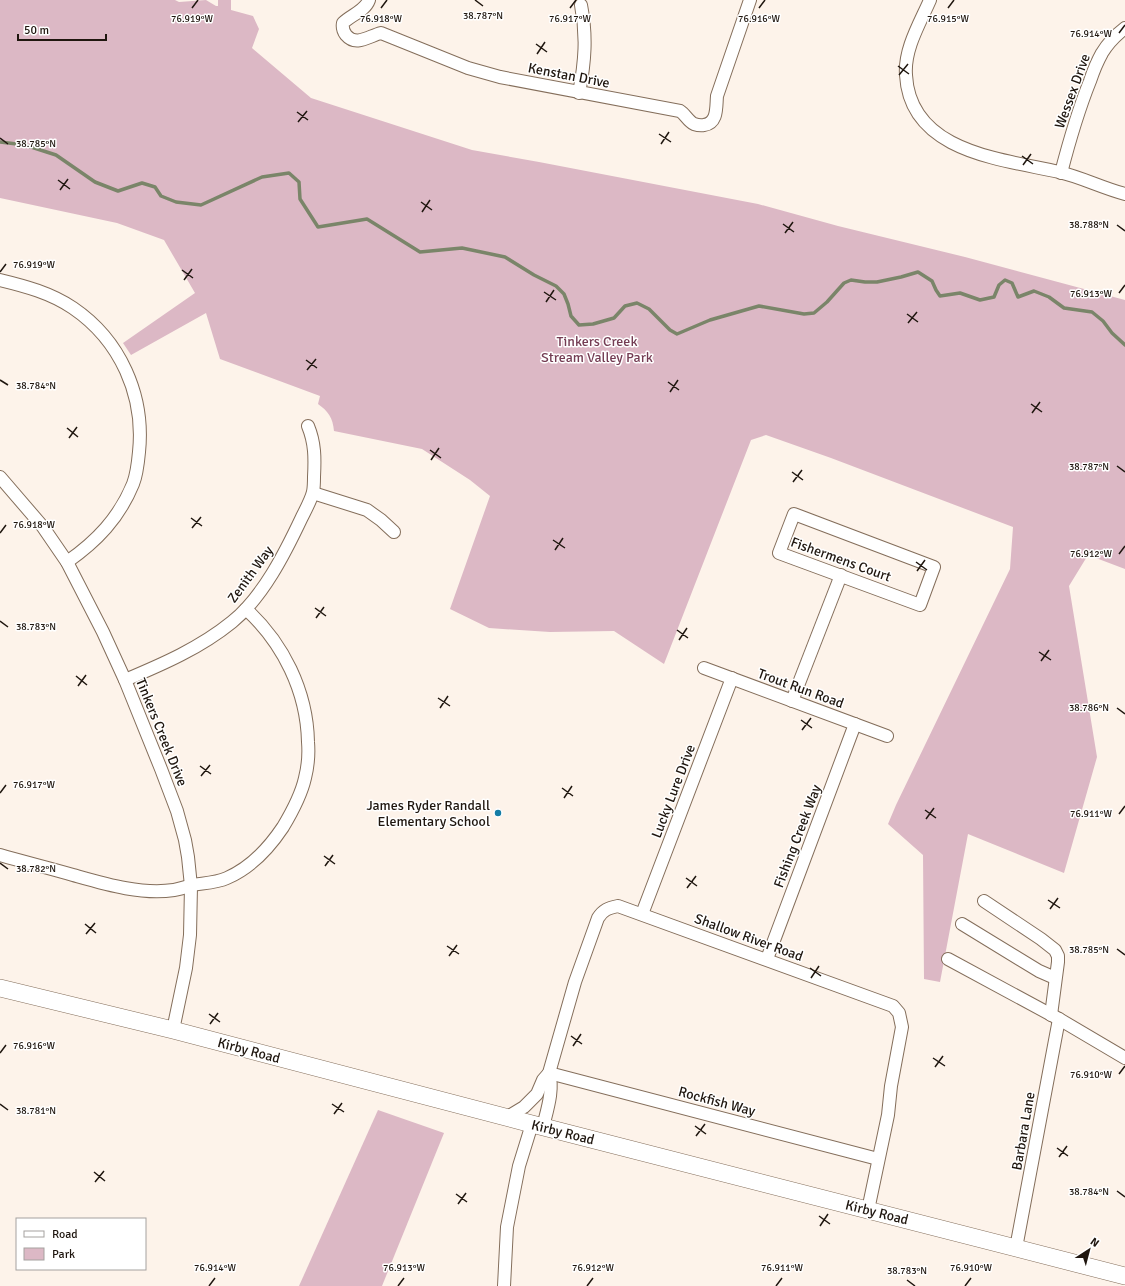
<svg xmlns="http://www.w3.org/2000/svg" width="1125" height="1286" font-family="Signika,sans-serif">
  <rect width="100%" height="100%" fill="#fdf3ea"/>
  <g fill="#dcb8c5">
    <path d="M0,0H175L179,2L206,0L216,6H218V0H231V10L253,16L259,29L252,48L311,98L472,150L539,162L758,204L838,226L965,257L1125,300V569L1088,555L1069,586L1097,757L1064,873L968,834L940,982L924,979L923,855L888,824L896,805L1010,569L1013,527L831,458L766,435L751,440L664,664L614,631L550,632L489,628L450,609L490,496L470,480L422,449L334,431C333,418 328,411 318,404L320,396L220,359L206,313L131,355L123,343L195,293L164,240L117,223L0,198Z"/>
    <path d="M378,1110L444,1133L382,1286H299Z"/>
  </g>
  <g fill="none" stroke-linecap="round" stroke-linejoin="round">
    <path stroke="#7a8569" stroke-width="3.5" d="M0,142L25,145L56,155L95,182L118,191L142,183L155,187L161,196L176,202L201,205L262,177L289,173L299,182L300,199L318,227L367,219L420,252L462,248L505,257L534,275L556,286L564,294L568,304L571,316L579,325L593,324L614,318L625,306L637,303L649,309L670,330L677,334L710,320L759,306L804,314L814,313L827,302L844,283L851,280L865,282H877L901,277L918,272L932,281L936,290L940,296L960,293L980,300L994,297L999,285L1005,280L1012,283L1018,297L1034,291L1049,297L1064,308L1092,312L1103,321L1112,333L1125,345"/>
    <defs>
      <g id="minor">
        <path d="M369,0C365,11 351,15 343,23C342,28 343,31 346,35C356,47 369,36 381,33L468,68L500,77L680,111C685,114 688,121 694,124C697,125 700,126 704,125C718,123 716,107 717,96L750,0"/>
        <path d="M930,0C920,23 904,49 906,75C910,152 1001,159 1059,172C1081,177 1102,188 1125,194"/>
        <path d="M579,93C585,62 587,36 581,5"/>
        <path d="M1061,173C1069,142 1078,111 1090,81C1093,72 1097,62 1102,53C1108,43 1116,35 1125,28"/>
        <path d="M0,280C25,286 51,293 73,308C120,340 145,395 139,452C138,463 137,474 133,484C119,518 97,541 67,562"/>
        <path d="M0,477L43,527L67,562L103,632L125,680L161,769L177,811L185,840L188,857L191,886L190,935L186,968L173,1030"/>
        <path d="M313,493L367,510L381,520L394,532"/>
        <path d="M794,514L934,567L920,605L779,553Z"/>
        <path d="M704,668L887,736"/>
        <path d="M125,680C163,664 200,648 232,622C263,597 285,553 302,517C306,509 311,500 313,492C314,487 314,482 314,477C315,458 315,443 308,426"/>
        <path d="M792,701L841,575"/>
        <path d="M0,855C24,862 49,868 73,875C105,884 141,895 174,890C180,889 186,887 192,885C204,883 216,883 227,878C250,868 269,848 283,827C292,812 301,796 305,778C308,766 309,754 308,742C307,691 283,643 246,609"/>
        <path d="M984,901L1041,939L1055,950L1058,956V962L1051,1015"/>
        <path d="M642,914L732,678"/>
        <path d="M962,924L1039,971L1055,978"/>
        <path d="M767,959L855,724"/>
        <path d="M948,959L1059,1019L1125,1058"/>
        <path d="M549,1073L878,1159"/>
        <path d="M506,1118L524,1107L537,1094L543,1080L549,1073L575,982L598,918C603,910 608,908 618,906L893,1006L899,1013L902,1027L891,1086L888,1115L868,1210"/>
        <path d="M543,1127C547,1110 554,1090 549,1073"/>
        <path d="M1016,1248L1059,1019"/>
        <path d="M504,1286L507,1227L519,1166L532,1124"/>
      </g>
      <path id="secondary" d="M0,988L173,1030L528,1123L1125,1276"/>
    </defs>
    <use href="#minor" stroke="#846e5b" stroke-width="14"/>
    <use href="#secondary" stroke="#846e5b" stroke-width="18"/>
    <use href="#minor" stroke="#fff" stroke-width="12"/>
    <use href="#secondary" stroke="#fff" stroke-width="17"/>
  </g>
  <path fill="none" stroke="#1f160f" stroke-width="1.5" d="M475,0L483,6M192,8L198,0M381,8L387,0M570,8L576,0M759,8L765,0M948,8L954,0M1119,33L1125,25M536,44L547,52M537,54L545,42M898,66L909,74M899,75L908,64M297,112L308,120M298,122L307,111M659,134L671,142M0,138L8,144M661,144L669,132M1022,156L1033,164M1023,165L1031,154M58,180L70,189M60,190L68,179M421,202L432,210M422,212L430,200M783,224L794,232M1117,225L1125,231M785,233L793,222M182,270L193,278M0,272L6,264M184,280L192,269M544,292L556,300M1119,293L1125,285M546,302L554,290M907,314L918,322M908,323L917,312M306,360L317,368M307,370L316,359M0,380L8,385M668,382L679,390M670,392L678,380M1031,404L1042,412M1032,413L1040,402M67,428L78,437M69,438L77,427M430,450L441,458M431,460L439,448M1117,466L1125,472M792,472L803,480M793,482L802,470M191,518L202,526M192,528L201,517M0,533L6,525M553,540L565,548M555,550L563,538M1119,554L1125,546M916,562L927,570M917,571L925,560M315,608L326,616M316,618L324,607M0,621L8,627M677,630L688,638M679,640L687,628M1039,652L1051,660M1041,661L1049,650M76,676L87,685M78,686L86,675M438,698L450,706M440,708L448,696M1117,708L1125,714M801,720L812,728M802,730L811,718M200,766L211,774M201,776L210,765M562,788L573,796M0,793L6,785M564,798L572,786M925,810L936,818M1119,814L1125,806M926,819L934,808M324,856L335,864M0,863L8,869M325,866L333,855M686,878L697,886M687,888L696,876M1048,900L1060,908M1050,909L1058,898M85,924L96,933M86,934L95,923M447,946L459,954M1117,949L1125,955M449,956L457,945M810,968L821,976M811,978L819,966M209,1014L220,1022M210,1024L218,1013M571,1036L582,1044M573,1046L581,1034M0,1053L6,1045M933,1058L945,1066M935,1067L943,1056M1119,1074L1125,1066M0,1104L8,1110M332,1104L344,1112M334,1114L342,1103M695,1126L706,1134M696,1136L705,1124M1057,1148L1068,1156M1059,1157L1067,1146M94,1172L105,1181M95,1182L104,1171M1117,1191L1125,1197M456,1194L467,1202M458,1204L466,1193M819,1216L830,1224M820,1226L828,1214M907,1280L915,1286M209,1286L215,1278M398,1286L404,1278M587,1286L593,1278M776,1286L782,1278M965,1286L971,1278"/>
  <circle fill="#137ca6" stroke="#fff" stroke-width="1.5" cx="498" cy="813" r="4"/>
  <g text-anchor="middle" stroke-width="3" stroke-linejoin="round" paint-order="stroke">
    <g font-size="14" fill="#1f160f" stroke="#fff">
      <text transform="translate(569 75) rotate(11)" y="5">Kenstan Drive</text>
      <text transform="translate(1072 91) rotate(-70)" y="5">Wessex Drive</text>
      <text transform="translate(841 559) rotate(20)" y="5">Fishermens Court</text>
      <text transform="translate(250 574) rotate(-54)" y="5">Zenith Way</text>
      <text transform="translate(801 688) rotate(20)" y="5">Trout Run Road</text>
      <text transform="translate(162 732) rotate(68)" y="5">Tinkers Creek Drive</text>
      <text transform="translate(673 791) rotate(-69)" y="5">Lucky Lure Drive</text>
      <text transform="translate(797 836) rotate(-69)" y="5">Fishing Creek Way</text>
      <text transform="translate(749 937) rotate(20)" y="5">Shallow River Road</text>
      <text transform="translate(249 1050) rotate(15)" y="5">Kirby Road</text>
      <text transform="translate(717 1101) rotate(15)" y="5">Rockfish Way</text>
      <text transform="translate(1023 1131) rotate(-80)" y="5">Barbara Lane</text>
      <text transform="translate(563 1132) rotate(14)" y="5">Kirby Road</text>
      <text transform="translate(877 1212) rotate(14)" y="5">Kirby Road</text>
    </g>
    <g font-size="14" fill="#743c53" stroke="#fff">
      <text x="597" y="346">Tinkers Creek<tspan x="597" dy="16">Stream Valley Park</tspan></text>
    </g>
    <g font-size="14" fill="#1f160f" stroke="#fff" text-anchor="end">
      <text x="490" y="810">James Ryder Randall<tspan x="490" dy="16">Elementary School</tspan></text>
    </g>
  </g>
  <g font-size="10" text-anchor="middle" fill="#1f160f" stroke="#fff" stroke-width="3" stroke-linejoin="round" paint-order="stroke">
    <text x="483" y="19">38.787°N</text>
    <text x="192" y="22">76.919°W</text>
    <text x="381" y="22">76.918°W</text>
    <text x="570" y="22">76.917°W</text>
    <text x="759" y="22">76.916°W</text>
    <text x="948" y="22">76.915°W</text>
    <text x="1091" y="37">76.914°W</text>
    <text x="36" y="147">38.785°N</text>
    <text x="1089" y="228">38.788°N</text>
    <text x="34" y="268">76.919°W</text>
    <text x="1091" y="297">76.913°W</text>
    <text x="36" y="389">38.784°N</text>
    <text x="1089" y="470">38.787°N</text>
    <text x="34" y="528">76.918°W</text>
    <text x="1091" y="557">76.912°W</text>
    <text x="36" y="630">38.783°N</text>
    <text x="1089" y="711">38.786°N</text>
    <text x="34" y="788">76.917°W</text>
    <text x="1091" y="817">76.911°W</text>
    <text x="36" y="872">38.782°N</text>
    <text x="1089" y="953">38.785°N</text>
    <text x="34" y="1049">76.916°W</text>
    <text x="1091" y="1078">76.910°W</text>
    <text x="36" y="1114">38.781°N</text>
    <text x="1089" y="1195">38.784°N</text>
    <text x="215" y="1271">76.914°W</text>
    <text x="404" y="1271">76.913°W</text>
    <text x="593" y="1271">76.912°W</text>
    <text x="782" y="1271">76.911°W</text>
    <text x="971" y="1271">76.910°W</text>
    <text x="907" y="1274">38.783°N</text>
  </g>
  <rect x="16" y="1218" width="130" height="52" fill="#ffffff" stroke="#a5a29f"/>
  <rect x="24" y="1231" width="20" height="6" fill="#ffffff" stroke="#a5a29f"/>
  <text x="52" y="1238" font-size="12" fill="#1f160f">Road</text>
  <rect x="24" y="1248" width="20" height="12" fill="#dcb8c5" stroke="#a5a29f"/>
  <text x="52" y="1258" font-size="12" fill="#1f160f">Park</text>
  <g transform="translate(1089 1250) rotate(36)" stroke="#ffffff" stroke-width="3" paint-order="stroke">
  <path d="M0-3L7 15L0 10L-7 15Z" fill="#1f160f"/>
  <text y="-6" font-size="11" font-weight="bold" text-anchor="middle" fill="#1f160f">N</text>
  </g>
  <path d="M18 34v6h88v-6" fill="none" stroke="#1f160f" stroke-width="2"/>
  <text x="24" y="34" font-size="12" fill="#1f160f" stroke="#ffffff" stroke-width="3" paint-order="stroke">50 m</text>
</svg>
